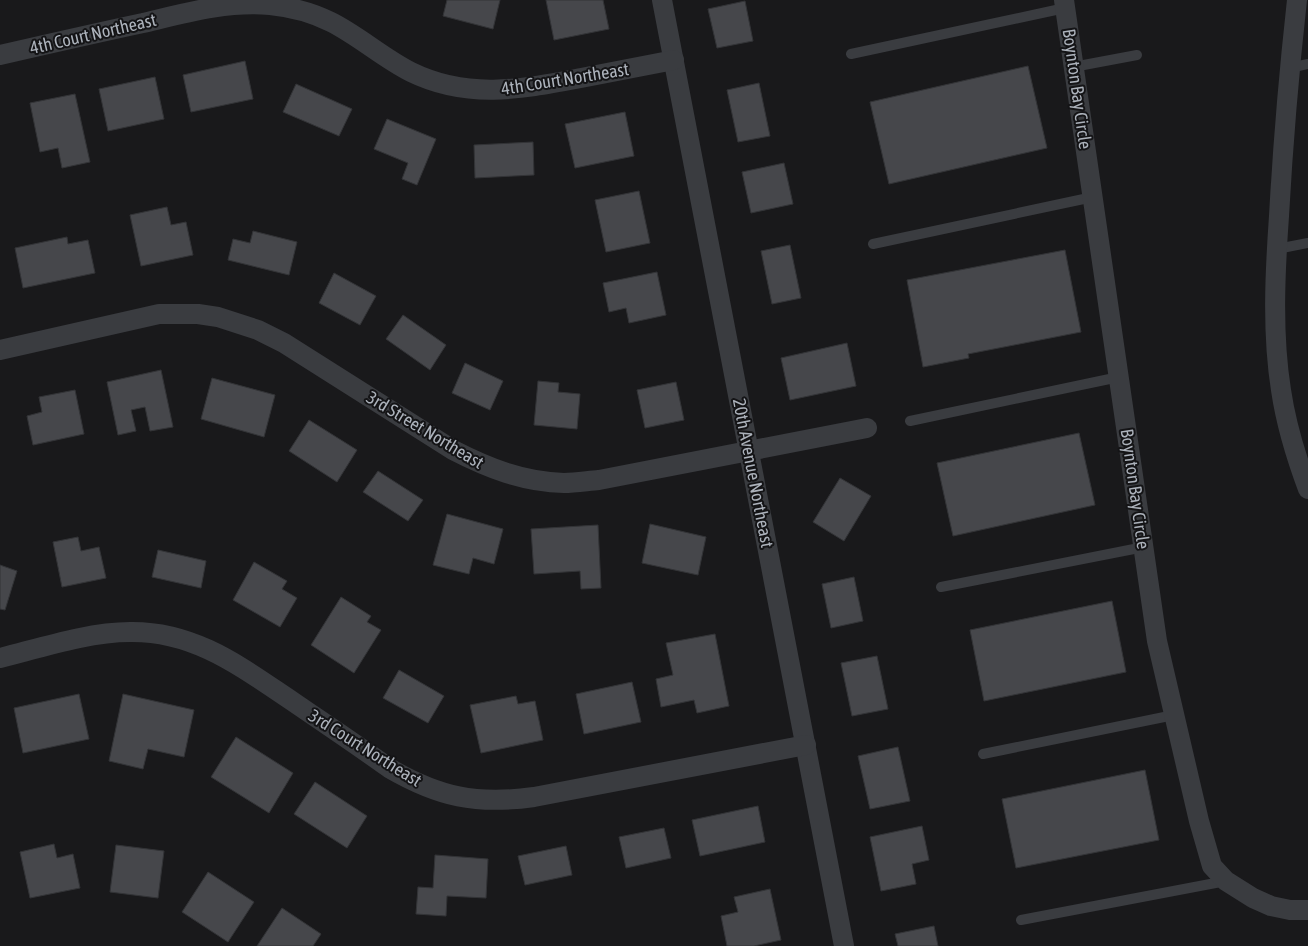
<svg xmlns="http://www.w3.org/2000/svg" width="1308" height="946" font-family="'Asap Condensed',sans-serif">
  <rect width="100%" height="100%" fill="#19191b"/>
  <g fill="#46474b" stroke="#333437">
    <path d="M447,0H500L493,29L443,16Z"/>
    <path d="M546,0H603L609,29L554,40Z"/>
    <path d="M745,1L753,41L717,48L708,9Z"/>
    <path d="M245,61L253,99L191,112L183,75Z"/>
    <path d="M1028,66L1047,148L889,184L870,102Z"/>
    <path d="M155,77L164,119L108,131L99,89Z"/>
    <path d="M759,83L770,136L738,142L727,90Z"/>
    <path d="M296,84L352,109L339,136L283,112Z"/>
    <path d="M75,94L90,162L62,168L58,148L40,152L30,103Z"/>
    <path d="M625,112L634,156L575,168L565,124Z"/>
    <path d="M387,119L436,139L417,185L402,179L408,163L374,149Z"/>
    <path d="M533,142L534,175L475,178L474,145Z"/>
    <path d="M784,163L793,204L751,213L742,172Z"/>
    <path d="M639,191L650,243L606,252L595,200Z"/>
    <path d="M167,207L171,225L186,222L193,255L141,266L130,215Z"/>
    <path d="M253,231L297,242L289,275L228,260L233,239L250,243Z"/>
    <path d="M67,237L68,244L88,240L95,273L23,288L15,248Z"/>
    <path d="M790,245L801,298L772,304L761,251Z"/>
    <path d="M1065,250L1081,332L968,354L969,358L923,367L907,280Z"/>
    <path d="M657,272L666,315L629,323L626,308L609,312L603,283Z"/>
    <path d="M334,273L376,296L360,325L319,303Z"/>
    <path d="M403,315L446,345L430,370L386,339Z"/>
    <path d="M847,343L856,386L790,400L781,358Z"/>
    <path d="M465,363L503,381L490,410L452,393Z"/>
    <path d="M161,370L173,427L150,431L145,407L131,410L136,431L118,435L107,382Z"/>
    <path d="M212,378L275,395L264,437L201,419Z"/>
    <path d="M538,381L559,383L558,392L580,394L577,429L534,425Z"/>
    <path d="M676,382L684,420L645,428L637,390Z"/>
    <path d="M75,390L84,434L33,445L27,416L42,412L39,397Z"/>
    <path d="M309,420L357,450L337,482L289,451Z"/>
    <path d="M1079,433L1095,505L953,536L937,463Z"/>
    <path d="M378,471L423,500L408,521L363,492Z"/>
    <path d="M840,478L871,496L844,541L813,522Z"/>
    <path d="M447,514L503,529L494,564L473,558L469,574L433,565Z"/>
    <path d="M650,524L706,537L698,575L642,563Z"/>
    <path d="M598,525L601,588L581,589L580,571L534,574L531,529Z"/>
    <path d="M78,537L81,551L99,547L106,578L62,587L53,542Z"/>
    <path d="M158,550L206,561L201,588L152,577Z"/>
    <path d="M254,562L287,581L282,589L297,598L280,627L233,600Z"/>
    <path d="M0,565L17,571L5,610L0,609Z"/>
    <path d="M854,577L863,621L831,628L822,584Z"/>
    <path d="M341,597L371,616L367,622L381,630L354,673L311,645Z"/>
    <path d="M1112,601L1126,672L984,701L970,630Z"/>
    <path d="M715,634L729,706L697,713L694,700L661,707L656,679L673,675L666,643Z"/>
    <path d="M877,656L888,709L852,716L841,663Z"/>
    <path d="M399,670L444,696L428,723L383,698Z"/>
    <path d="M632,682L641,722L584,734L576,694Z"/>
    <path d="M79,694L89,739L23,753L14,708Z"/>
    <path d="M123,694L194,710L184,757L148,749L143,769L109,761Z"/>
    <path d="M516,696L518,704L535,701L543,740L481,753L470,705Z"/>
    <path d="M236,737L293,773L269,813L211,777Z"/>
    <path d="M898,747L910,801L870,809L858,756Z"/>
    <path d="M1145,770L1159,840L1016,868L1002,799Z"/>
    <path d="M315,782L367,816L347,848L294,814Z"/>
    <path d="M758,806L765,842L700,856L692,820Z"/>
    <path d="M922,826L929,860L912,864L916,884L881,891L870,837Z"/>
    <path d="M664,828L671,858L626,868L619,837Z"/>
    <path d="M54,844L57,858L73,854L80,888L30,898L20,852Z"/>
    <path d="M116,845L164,851L158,898L110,892Z"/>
    <path d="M566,846L572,875L525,885L518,856Z"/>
    <path d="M435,855L488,859L486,898L447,896L446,916L416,914L418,887L433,888Z"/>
    <path d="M208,872L254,902L228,942L182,912Z"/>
    <path d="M770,889L781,940L754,946H727L721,916L738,912L734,897Z"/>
    <path d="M282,908L321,934L313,946H257Z"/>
    <path d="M934,926L938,946H898L895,934Z"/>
  </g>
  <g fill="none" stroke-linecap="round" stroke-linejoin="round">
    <g stroke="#3a3c40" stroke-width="10">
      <path d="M851,54L1065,8"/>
      <path d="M1073,67L1137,55"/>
      <path d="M1290,68L1308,64"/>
      <path d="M873,244L1093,197"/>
      <path d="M1277,249L1308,243"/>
      <path d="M910,421L1119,377"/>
      <path d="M941,587L1144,547"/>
      <path d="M983,754L1174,715"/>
      <path d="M1021,920L1226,881"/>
    </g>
    <g stroke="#3a3c40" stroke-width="20">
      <path d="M662,0L844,946"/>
      <path d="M1064,0L1157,641L1199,821L1212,866L1226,881L1253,898L1271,906L1290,910H1308"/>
      <path d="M1297,0C1289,72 1283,144 1279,216C1275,273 1272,333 1281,390C1286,424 1296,457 1308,489"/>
      <path d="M0,55C48,44 96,33 143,23C185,13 227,1 270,5C290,7 313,13 331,22C359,36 383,58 411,72C468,100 522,89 581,78C612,72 643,66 674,60"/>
      <path d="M0,350L159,314H198L218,317L258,330L284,343L453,450C488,468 523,482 564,483C575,483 587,481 599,480L867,428"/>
      <path d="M0,658C40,648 89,632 130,632C195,631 241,667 292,701C324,723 357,745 389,768C439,797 476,805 534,797L806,745"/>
    </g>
  </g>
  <g text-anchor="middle" stroke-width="4" stroke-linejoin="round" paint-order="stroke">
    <g font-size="18" fill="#acb2bb" stroke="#141416">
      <text transform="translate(93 34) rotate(-13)" y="6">4th Court Northeast</text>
      <text transform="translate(565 79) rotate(-9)" y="6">4th Court Northeast</text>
      <text transform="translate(1077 89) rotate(82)" y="6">Boynton Bay Circle</text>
      <text transform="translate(425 430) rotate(31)" y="6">3rd Street Northeast</text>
      <text transform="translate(753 473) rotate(79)" y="6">20th Avenue Northeast</text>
      <text transform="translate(1135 489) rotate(82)" y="6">Boynton Bay Circle</text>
      <text transform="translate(365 748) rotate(32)" y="6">3rd Court Northeast</text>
    </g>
  </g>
</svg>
